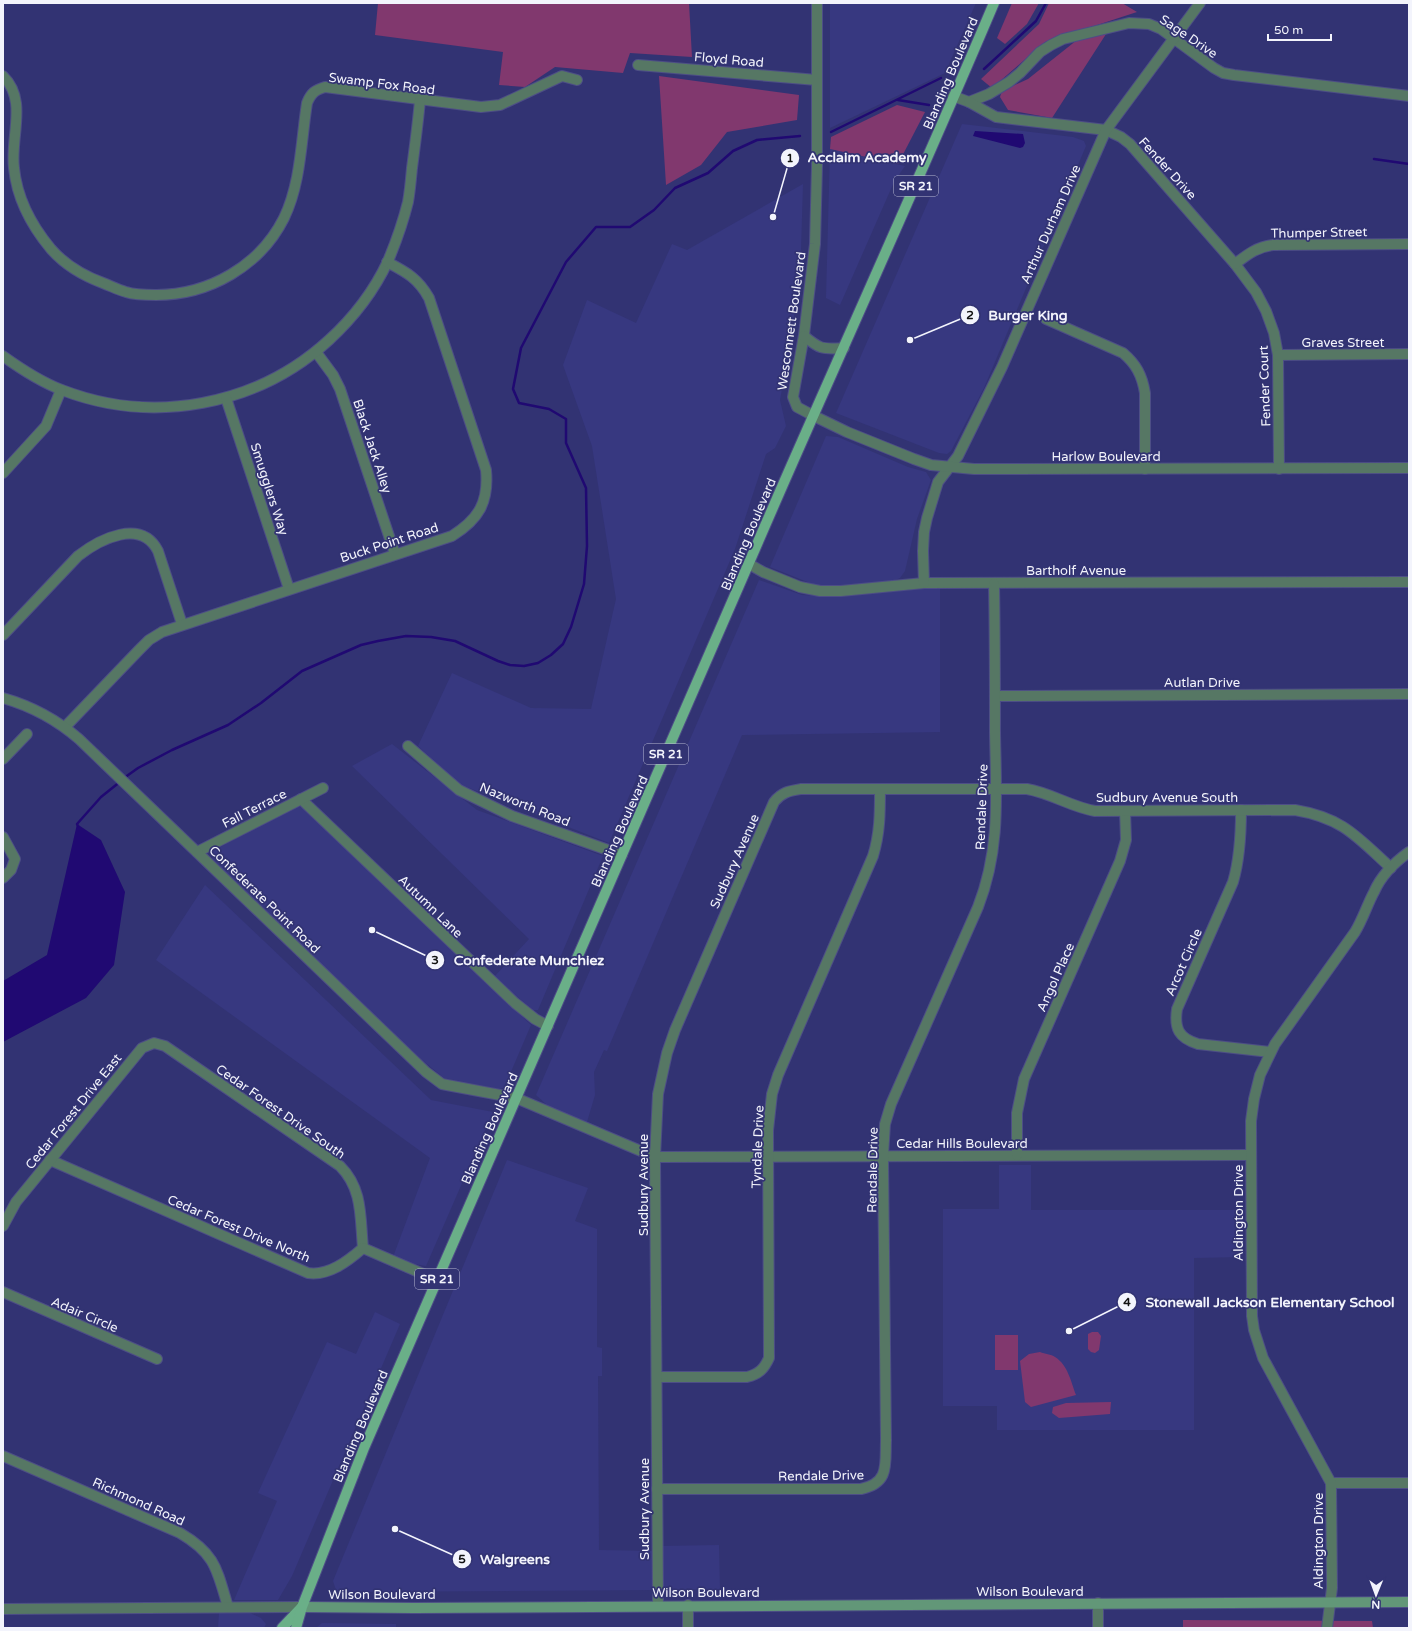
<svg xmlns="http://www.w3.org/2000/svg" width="1412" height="1631" font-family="'Varela Round',sans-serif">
  <rect width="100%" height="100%" fill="#323373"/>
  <g fill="#373880">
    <path d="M830,3H976L945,73L830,128Z"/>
    <path d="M962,124L1073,137L1084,141L1086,146L984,388L951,451L947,454L939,453L836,413Z"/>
    <path d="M830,149L905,166L894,182L840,305L826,298Z"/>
    <path d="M803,184L801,250L799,266V289L789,343V352L780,400L786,426L775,448L766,454L735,549L609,843L459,784L418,746L452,673L531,708L591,709L616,599L592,446L563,365L587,300L636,323L672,244L687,250Z"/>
    <path d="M826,436L838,437L908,467L926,472L931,480L917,519L905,571L900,578L893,581L842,586L815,585L770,567Z"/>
    <path d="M759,580L802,595L838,597L921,589L940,588V732L742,735L607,1051L604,1050L594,1072L595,1095L587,1122L549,1107L536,1095Z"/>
    <path d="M392,744L477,810L603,856L538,1010H533L494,977L529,939L352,766Z"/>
    <path d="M296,806L307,809L531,1025L504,1088L499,1089L444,1078L405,1046L212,859L213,851Z"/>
    <path d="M205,885L431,1100L493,1112L426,1266L409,1263L393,1257L430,1158L156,960Z"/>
    <path d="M507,1160L588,1188L575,1221L597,1229V1347L602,1348V1376H598L599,1550L654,1551L653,1588L652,1590L341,1592L336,1590L333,1581Z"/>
    <path d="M999,1165H1031V1210H1241V1257L1194,1258V1430H997V1406H943V1209H999Z"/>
    <path d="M375,1312L400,1324L292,1576L278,1600H234L277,1501L258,1493L327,1342L356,1354Z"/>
    <path d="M719,1545L720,1589L665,1590L662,1584L661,1546Z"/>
    <path d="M219,1612L250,1613L261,1618L266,1624L264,1628H218Z"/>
    <path d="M322,1623L396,1624V1628H316Z"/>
  </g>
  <g fill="#81386e">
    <path d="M378,3H689L692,57L630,53L623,73L555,67L525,87L499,85L503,52L375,35Z"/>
    <path d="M1012,3H1039L1027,24L1005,44L997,38Z"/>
    <path d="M1049,3H1122L1137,12L1045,42L992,88L981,79L1039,24Z"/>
    <path d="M1108,31L1052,118L1008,110L1000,97L1002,91L1028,79L1077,40Z"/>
    <path d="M659,76L799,95L797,120L727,132L701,165L666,185Z"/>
    <path d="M897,105L925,112L898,164L830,149L831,137Z"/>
    <path d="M1092,1332H1098L1101,1336L1099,1350L1095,1353L1091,1352L1088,1349V1334Z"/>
    <rect x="995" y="1335" width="23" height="35"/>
    <path d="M1040,1352C1045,1354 1051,1354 1055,1357C1068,1365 1071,1382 1076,1395L1031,1407L1025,1402L1020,1361L1029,1354Z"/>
    <path d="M1111,1402L1110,1414L1059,1418L1052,1413L1053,1407L1066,1403Z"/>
    <path d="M1183,1620L1372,1621L1373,1628H1183Z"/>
  </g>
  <g fill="#200972">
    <path d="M975,131L1023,134L1025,143L1023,147L1020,148L973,136Z"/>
    <path d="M77,824L101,840L125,892L114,965L86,998L3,1042V981L47,955Z"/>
  </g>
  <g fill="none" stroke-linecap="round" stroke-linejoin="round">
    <g stroke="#200972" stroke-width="2.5">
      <path d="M984,69L1036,21L1046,3"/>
      <path d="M898,100L929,105"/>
      <path d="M831,132L941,78"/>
      <path d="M1374,159L1409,164"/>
      <path d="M124,778L138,768L172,750L228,725L261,703L302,671L361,645L378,641L406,636L431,637L455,641L498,661L510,665L524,666L538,663L551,655L563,644L571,627L584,584L587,546L586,488L566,443V419L549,409L519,403L513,389L521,348L566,262L596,227H630L654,210L675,188L708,173L733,151L757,140L800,136"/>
      <path d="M78,826L77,824L101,797L121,781"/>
    </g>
    <defs>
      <g id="minor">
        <path d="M638,65L817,80"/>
        <path d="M3,76C28,100 10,137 14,168C17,199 31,225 51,249C65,265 84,276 103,283C111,286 118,290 126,292C135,295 146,295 156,295C209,295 260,266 284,218C301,183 301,141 307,103C311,93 315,90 325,87L481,107L500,105L562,76L577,80"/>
        <path d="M953,96L969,102L989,94L1009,82L1020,73L1040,52L1051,45L1063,39L1129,23L1149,24L1161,29L1214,68L1223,73L1234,75L1409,96"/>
        <path d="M969,102L996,117L1106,130L1121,137L1130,144L1235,264L1256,292L1266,311L1274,333L1278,355L1279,469"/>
        <path d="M1235,264C1248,254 1257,247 1273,245L1409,244"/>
        <path d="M1046,319L1123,353C1136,364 1142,375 1145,393V469"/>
        <path d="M316,352L333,375L340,389L395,554"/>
        <path d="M1278,355L1409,354"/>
        <path d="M3,356C21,369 41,382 62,390C153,425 257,406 329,340C353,318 374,291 388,261C396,242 403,222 408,202C410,191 411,179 412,168C415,145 418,123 420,100"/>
        <path d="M226,398L289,589"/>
        <path d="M3,473L46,426L61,390"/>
        <path d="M749,564L763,572L800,587L820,591H841L924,583L1409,582"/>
        <path d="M924,583L923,551L924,532L927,518L938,482L958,456L1002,367L1106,130L1200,3"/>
        <path d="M3,635L78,556C100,539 141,518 158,551L182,624"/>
        <path d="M995,696L1409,694"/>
        <path d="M65,727L139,650L149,640L162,632L452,536C479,519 489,502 486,470L429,298C418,278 406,272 387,262"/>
        <path d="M408,746L459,790L512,816L622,855"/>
        <path d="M3,759L27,734"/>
        <path d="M301,799L515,1003L535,1019L548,1026"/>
        <path d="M1241,810C1241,835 1240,858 1233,882L1177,1009C1174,1029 1179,1038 1198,1044L1270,1052"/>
        <path d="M3,837L15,859L11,870L3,878"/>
        <path d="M197,852L323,788"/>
        <path d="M516,1098L655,1157L1251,1155"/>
        <path d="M1017,1155V1113L1024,1079L1120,861L1126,840L1125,811"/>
        <path d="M50,1160L308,1273C329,1276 348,1261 363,1248"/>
        <path d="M3,1226L16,1202L142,1048L154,1043L165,1046L340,1166C363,1189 360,1217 363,1248"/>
        <path d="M363,1248L437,1280"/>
        <path d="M3,1292L157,1359"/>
        <path d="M657,1377H747C759,1374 764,1369 769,1358L768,1130L772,1094L778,1075L873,856C880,833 880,813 880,789"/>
        <path d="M3,1456L180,1533C216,1554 217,1570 228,1607"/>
        <path d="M1331,1483H1409"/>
        <path d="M657,1489H861C890,1483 885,1464 886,1440L883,1156L885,1124L891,1104L978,907C1001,848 996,794 995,733C995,683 995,633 994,584"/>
        <path d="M658,1605L655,1157L658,1094L667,1053L675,1030L774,802C782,792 789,791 801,789H1027C1051,793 1071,807 1095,811L1295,810C1343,818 1357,837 1391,868"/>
        <path d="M688,1605V1628"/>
        <path d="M3,1609L302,1607"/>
        <path d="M1098,1628V1603"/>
        <path d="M1327,1628L1332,1588L1331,1483L1263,1358L1254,1330L1252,1316L1251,1121L1254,1099L1260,1075L1275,1044L1355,932C1363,919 1367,905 1374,892C1381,876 1395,862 1409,852"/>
      </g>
      <g id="tertiary">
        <path d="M817,3V166L815,244L804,335L793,397L797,407L814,416L847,432L914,459L931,465L974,469L1409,468"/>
        <path d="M804,336C821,350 822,349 844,348"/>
        <path d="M3,698C31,706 57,720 79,739L426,1072L442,1084L447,1085L516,1098"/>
      </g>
      <path id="secondary" d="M302,1607L414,1608L1409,1602"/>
      <g id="primary">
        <path d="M282,1628L301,1608"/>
        <path d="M296,1628L302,1607L364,1448C504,1129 642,809 781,489C852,327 925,166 994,3"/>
      </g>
    </defs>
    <use href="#minor" stroke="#4d4e86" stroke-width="12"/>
    <use href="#tertiary" stroke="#4d4e86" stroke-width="12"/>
    <use href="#secondary" stroke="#4d4e86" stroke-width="12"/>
    <use href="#primary" stroke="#4d4e86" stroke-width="12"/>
    <use href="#minor" stroke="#567764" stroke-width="10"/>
    <use href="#tertiary" stroke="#567764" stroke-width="10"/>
    <use href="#secondary" stroke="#629778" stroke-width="10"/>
    <use href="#primary" stroke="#6aaf88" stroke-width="10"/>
  </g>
  <g text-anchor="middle" stroke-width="3.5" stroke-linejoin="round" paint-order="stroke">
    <g fill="#323373" stroke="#b9bad3" stroke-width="1">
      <rect x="894" y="176" width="44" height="20" rx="3"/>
      <rect x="644" y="744" width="44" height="20" rx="3"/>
      <rect x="415" y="1269" width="44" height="20" rx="3"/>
    </g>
    <g font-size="12" font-weight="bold" fill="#f3f4fc">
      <text x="916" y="190">SR 21</text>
      <text x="666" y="758">SR 21</text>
      <text x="437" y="1283">SR 21</text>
    </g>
    <g font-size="13" fill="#f3f4fc" stroke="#323373">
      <text transform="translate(1189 36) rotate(34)" y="5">Sage Drive</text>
      <text transform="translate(729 59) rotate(5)" y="5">Floyd Road</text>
      <text transform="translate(950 73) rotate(-67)" y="5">Blanding Boulevard</text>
      <text transform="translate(382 83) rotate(7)" y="5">Swamp Fox Road</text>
      <text transform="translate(1168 168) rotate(48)" y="5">Fender Drive</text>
      <text transform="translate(1050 224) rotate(-66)" y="5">Arthur Durham Drive</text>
      <text transform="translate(1319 232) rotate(-1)" y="5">Thumper Street</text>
      <text transform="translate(791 321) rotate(-82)" y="5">Wesconnett Boulevard</text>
      <text x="1343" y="347">Graves Street</text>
      <text transform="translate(1264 386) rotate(-92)" y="5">Fender Court</text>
      <text transform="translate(373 446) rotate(72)" y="5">Black Jack Alley</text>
      <text x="1106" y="461">Harlow Boulevard</text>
      <text transform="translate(270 489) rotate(72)" y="5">Smugglers Way</text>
      <text transform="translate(748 534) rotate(-67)" y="5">Blanding Boulevard</text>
      <text transform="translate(389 542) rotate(-18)" y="5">Buck Point Road</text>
      <text x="1076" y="575">Bartholf Avenue</text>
      <text x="1202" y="687">Autlan Drive</text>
      <text x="1167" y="802">Sudbury Avenue South</text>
      <text transform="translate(525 804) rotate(22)" y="5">Nazworth Road</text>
      <text transform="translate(981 807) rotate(-88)" y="5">Rendale Drive</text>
      <text transform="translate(254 808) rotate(-27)" y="5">Fall Terrace</text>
      <text transform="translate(619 831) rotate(-66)" y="5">Blanding Boulevard</text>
      <text transform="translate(734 861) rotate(-66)" y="5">Sudbury Avenue</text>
      <text transform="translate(265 899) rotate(44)" y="5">Confederate Point Road</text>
      <text transform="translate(431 906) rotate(44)" y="5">Autumn Lane</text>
      <text transform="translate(1183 962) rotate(-66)" y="5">Arcot Circle</text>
      <text transform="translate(1055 977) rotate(-66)" y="5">Angol Place</text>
      <text transform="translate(73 1111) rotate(-51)" y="5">Cedar Forest Drive East</text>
      <text transform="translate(281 1111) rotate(35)" y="5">Cedar Forest Drive South</text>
      <text transform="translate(489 1128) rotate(-66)" y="5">Blanding Boulevard</text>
      <text x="962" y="1148">Cedar Hills Boulevard</text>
      <text transform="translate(757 1147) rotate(-88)" y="5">Tyndale Drive</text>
      <text transform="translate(872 1170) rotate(-89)" y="5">Rendale Drive</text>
      <text transform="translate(643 1185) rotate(-90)" y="5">Sudbury Avenue</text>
      <text transform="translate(1238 1213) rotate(-90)" y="5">Aldington Drive</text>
      <text transform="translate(239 1228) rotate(23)" y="5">Cedar Forest Drive North</text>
      <text transform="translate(85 1314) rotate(23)" y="5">Adair Circle</text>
      <text transform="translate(360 1426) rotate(-67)" y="5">Blanding Boulevard</text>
      <text transform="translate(821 1475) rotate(-1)" y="5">Rendale Drive</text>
      <text transform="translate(139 1501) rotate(24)" y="5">Richmond Road</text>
      <text transform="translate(644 1509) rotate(-90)" y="5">Sudbury Avenue</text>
      <text transform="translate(1318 1541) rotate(-90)" y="5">Aldington Drive</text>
      <text x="1030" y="1596">Wilson Boulevard</text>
      <text x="706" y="1597">Wilson Boulevard</text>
      <text x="382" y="1599">Wilson Boulevard</text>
    </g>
  </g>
  <path fill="none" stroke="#f3f4fc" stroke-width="1.5" d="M773 217L790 158M910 340L970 315M372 930L435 960M1069 1331L1127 1302M395 1529L462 1559"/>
  <g fill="#f3f4fc" stroke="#323373" stroke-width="1.5">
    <circle cx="773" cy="217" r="4"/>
    <circle cx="910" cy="340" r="4"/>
    <circle cx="372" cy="930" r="4"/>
    <circle cx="1069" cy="1331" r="4"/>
    <circle cx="395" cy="1529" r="4"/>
    <circle cx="790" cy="158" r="10"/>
    <circle cx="970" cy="315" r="10"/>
    <circle cx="435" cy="960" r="10"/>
    <circle cx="1127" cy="1302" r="10"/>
    <circle cx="462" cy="1559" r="10"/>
  </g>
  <g font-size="12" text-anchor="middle" font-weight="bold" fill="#111">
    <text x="790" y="162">1</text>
    <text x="970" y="319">2</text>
    <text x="435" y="964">3</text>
    <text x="1127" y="1306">4</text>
    <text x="462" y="1563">5</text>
  </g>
  <g font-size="14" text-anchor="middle" font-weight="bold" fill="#f3f4fc" stroke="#323373" stroke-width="3.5" stroke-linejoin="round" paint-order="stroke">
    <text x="867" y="162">Acclaim Academy</text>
    <text x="1028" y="320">Burger King</text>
    <text x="529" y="965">Confederate Munchiez</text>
    <text x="1270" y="1307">Stonewall Jackson Elementary School</text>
    <text x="515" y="1564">Walgreens</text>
  </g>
  <rect width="1412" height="1631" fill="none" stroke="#f3f4fc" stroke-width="8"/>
  <g transform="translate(1376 1595) rotate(181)" stroke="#323373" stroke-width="3" paint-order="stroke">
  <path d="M0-3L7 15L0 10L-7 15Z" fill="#f3f4fc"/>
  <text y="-6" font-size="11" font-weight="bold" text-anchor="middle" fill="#f3f4fc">N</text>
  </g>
  <path d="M1268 34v6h63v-6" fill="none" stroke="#f3f4fc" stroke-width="2"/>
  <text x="1274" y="34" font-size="12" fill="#f3f4fc" stroke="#323373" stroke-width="3" paint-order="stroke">50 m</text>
</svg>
